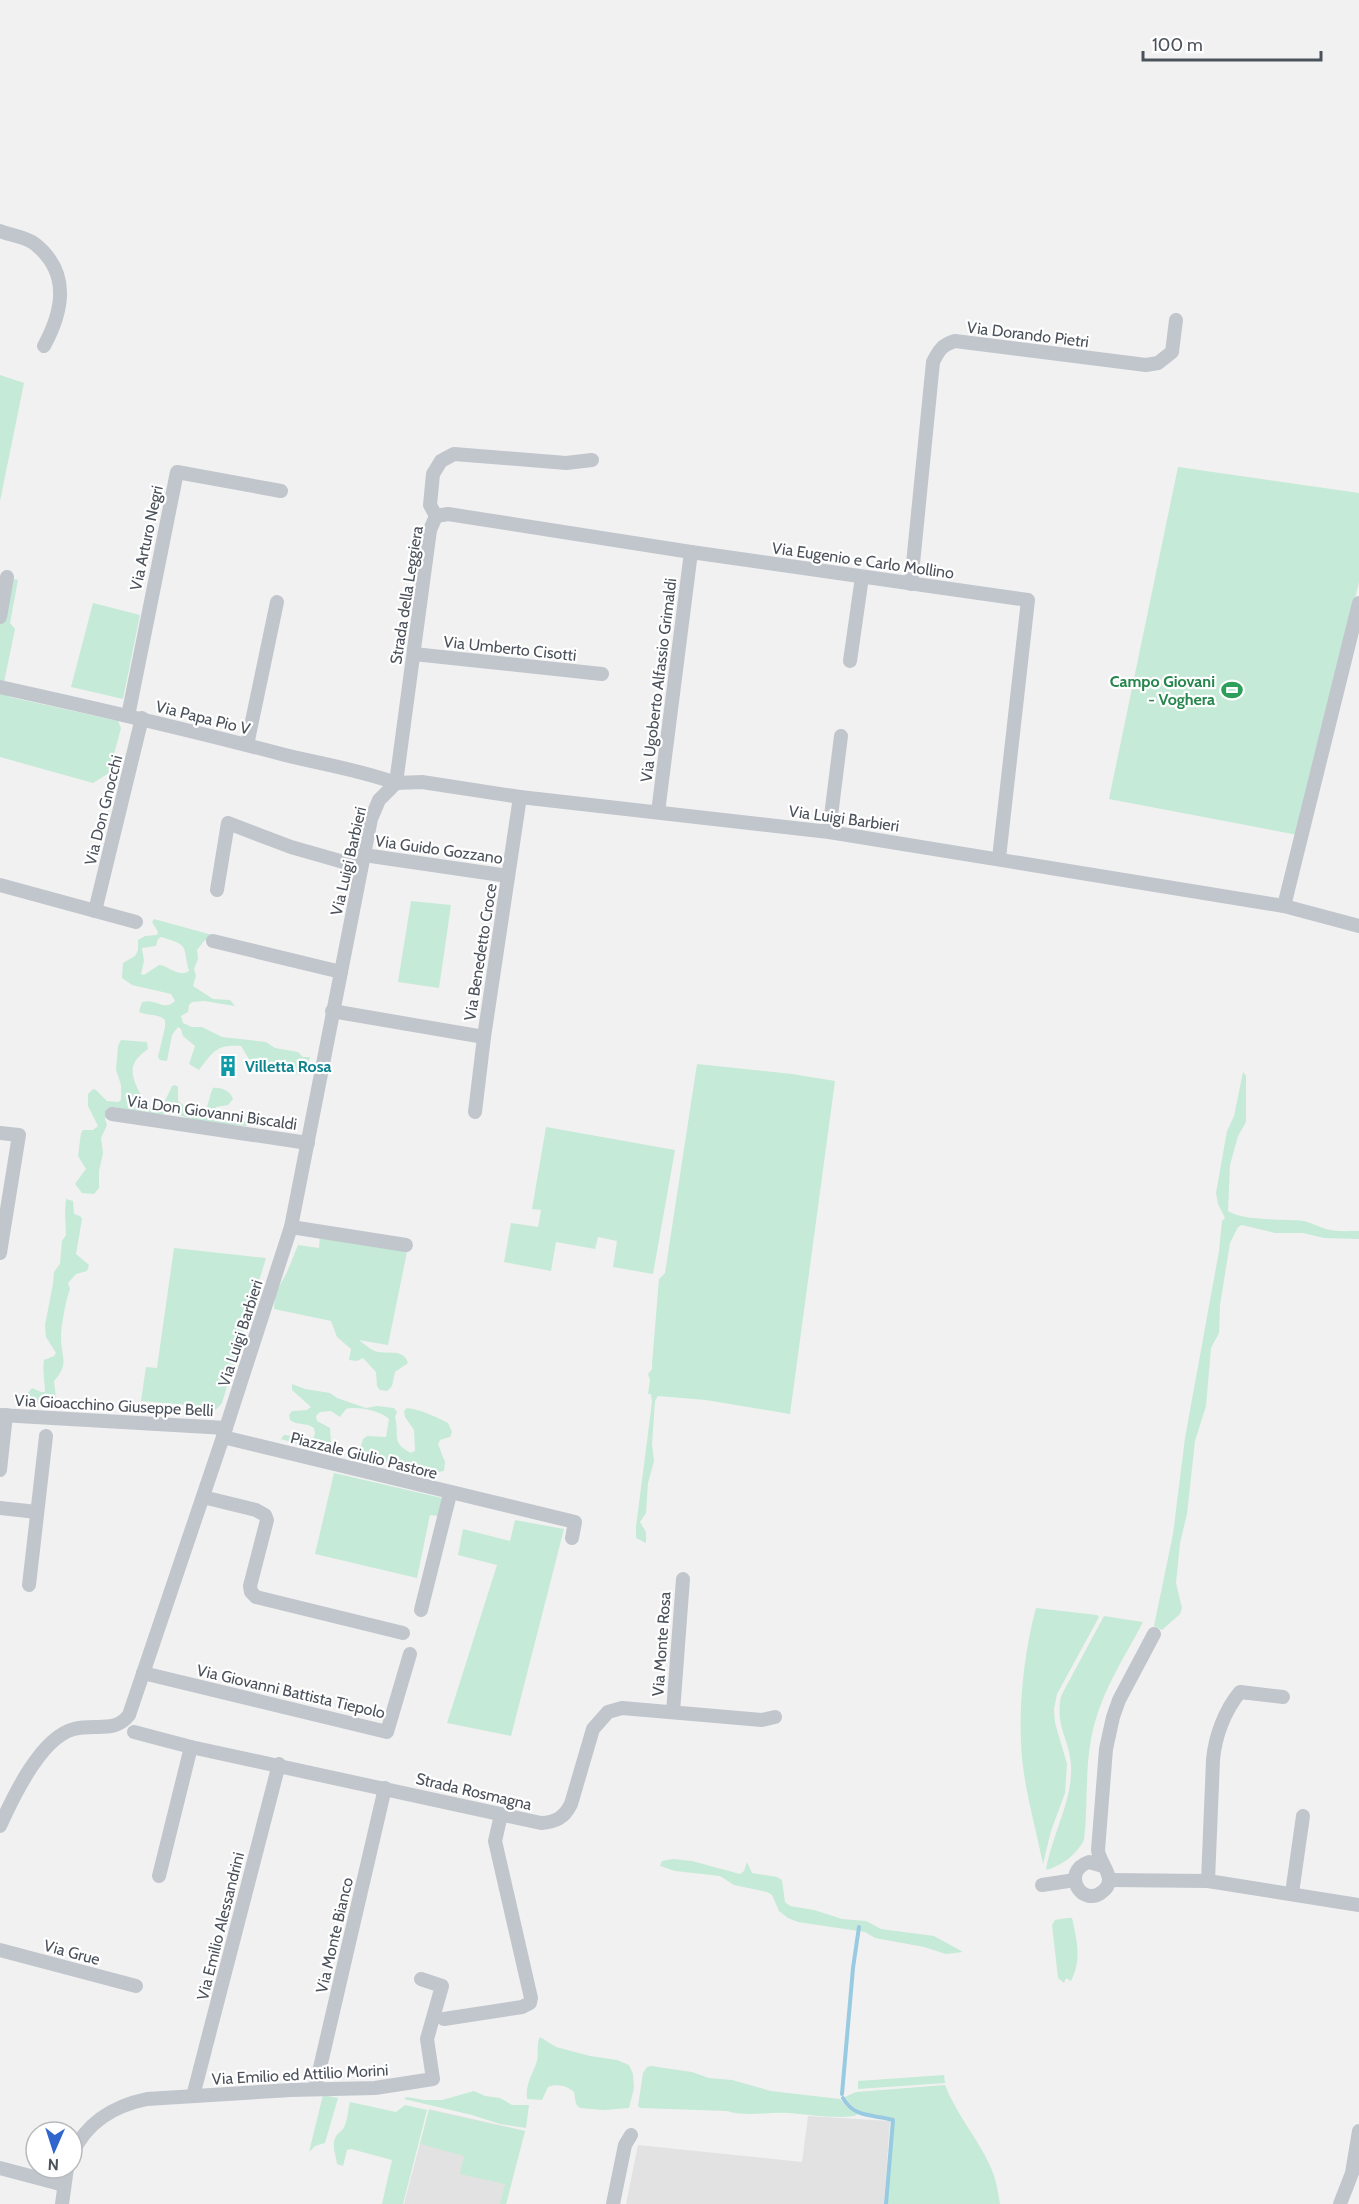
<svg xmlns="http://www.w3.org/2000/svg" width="1359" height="2204" font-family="Cabin,sans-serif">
  <rect width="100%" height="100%" fill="#f2f1f1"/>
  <g fill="#e3e2e2">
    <path d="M429,2109L525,2131L506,2204H404Z"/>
    <path d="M808,2116L890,2121L884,2204H626L638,2145L802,2162Z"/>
  </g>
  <g fill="#c5ead7" fill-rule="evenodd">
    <path d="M0,375L24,383L0,501Z"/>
    <path d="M1178,467L1359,493V582L1298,835L1109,799Z"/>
    <path d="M0,576L18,580L10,623L15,629L2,692L10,697L118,721L121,728L109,773L93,783L0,757Z"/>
    <path d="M93,603L140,615L123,699L71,687Z"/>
    <path d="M411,901L451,905L439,988L398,982Z"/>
    <path d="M154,919L216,936L204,941L197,950L198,959L194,969L196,976L193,986L213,999L230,1000L235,1006L204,1001L192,1002L189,1005L188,1012L181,1016L183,1023L192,1027H202L222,1037L266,1042L275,1048L298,1052L303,1057H310L306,1070L300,1075L281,1070L266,1071L256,1060L249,1059L241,1046C216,1044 213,1052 199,1070L189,1064L195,1046L183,1036L181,1029L178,1027L172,1035L167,1061L160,1060L158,1057L165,1027V1020C157,1013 147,1016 139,1012L142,1002C157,998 164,1012 175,1001L171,994L132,985L122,978L123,963L135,956L138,950V940L145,936L157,935L158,932L152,922ZM161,937C191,946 182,946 189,971C178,978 170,966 159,965L144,975L141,974L144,961L142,948L156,946L158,939Z"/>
    <path d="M121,1040L147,1042L148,1049C141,1054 135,1059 133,1067C130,1078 143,1102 152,1108L164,1103L172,1086L175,1085L178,1087V1101L192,1112C212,1113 206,1102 213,1088C222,1087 230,1091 233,1099L228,1105L216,1107L217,1113L227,1115L232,1120L249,1122L247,1126L205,1123L175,1114H151L122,1111L116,1107L109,1108L105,1119L107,1125L101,1138L103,1153L99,1171V1188L94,1194L82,1193L75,1184L86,1169L78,1156L81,1133L83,1130H93L98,1126L88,1106V1094L93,1089L96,1090L107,1101L118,1102L121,1100V1085L116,1070L118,1046Z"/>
    <path d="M697,1064L792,1074L835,1081L790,1414L706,1400L658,1396L655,1401L652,1444L654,1461L648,1483L646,1513L640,1522L646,1532V1543L636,1538V1527L652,1402L651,1394H648L650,1380L648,1374L652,1369V1364L659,1279L665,1273Z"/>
    <path d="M1243,1072L1246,1076V1122L1238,1136L1230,1165L1228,1211C1243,1221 1284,1219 1303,1221C1311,1222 1318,1227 1326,1229C1336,1232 1348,1231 1359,1231V1239L1324,1238L1303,1233H1275L1242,1225L1238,1227L1230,1243L1220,1305L1219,1333L1211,1348L1206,1406L1195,1441L1187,1514L1180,1543L1176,1583L1182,1608L1180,1614L1162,1630L1154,1626L1173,1534L1185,1438L1219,1251L1222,1221L1225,1218L1218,1204L1216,1193L1227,1131L1234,1116Z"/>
    <path d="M546,1127L675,1150L653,1274L613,1267L617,1241L598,1237L595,1249L556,1242L551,1271L504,1262L511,1223L538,1227L541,1210L532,1209Z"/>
    <path d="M66,1199L73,1201L74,1214L80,1216L82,1219L76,1254L89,1265L87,1271L76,1274L68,1283L70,1289C66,1299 61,1327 61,1337C61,1358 70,1363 54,1381L57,1407L46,1406L29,1399L28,1393L32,1388L41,1392H45C45,1381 42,1370 44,1360L54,1356L56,1353L46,1337L45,1325L53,1284L54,1272L60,1264L62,1241L66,1235L65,1211Z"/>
    <path d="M320,1235L407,1252L388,1345L359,1340C364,1344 373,1352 379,1352C390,1354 404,1349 408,1363L395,1372L392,1386L387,1391L380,1390L377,1386L376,1372L363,1358L357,1361L349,1360L351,1349L337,1337L331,1321L274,1309L275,1294L287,1272L298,1245L319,1248Z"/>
    <path d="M174,1248L266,1258L222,1403C215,1412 211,1413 200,1412V1406L141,1401L146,1367L157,1368Z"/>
    <path d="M292,1384L305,1389L330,1393L337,1398L366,1408L377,1406L394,1408L397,1412L395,1417C400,1436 390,1442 411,1453L415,1451L414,1430L405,1417L404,1411L407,1408C419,1409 437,1417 448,1423L452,1432L450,1437L440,1440L438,1444L445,1462L444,1471L428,1474L421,1470L418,1464L405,1467L399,1461L373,1463L361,1458L360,1449L363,1439L367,1436L386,1437L389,1419C381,1411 357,1406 346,1409L340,1417L331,1411L320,1412L316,1416L317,1421L330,1428L331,1443L340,1447L341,1453L336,1455L281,1439L284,1435L313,1438L315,1434L314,1428C307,1422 297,1426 290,1420L289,1415L292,1411L307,1410L311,1407L292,1390Z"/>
    <path d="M334,1473L442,1498L438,1516L430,1515L417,1578L315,1554Z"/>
    <path d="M515,1520L564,1529L511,1736L447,1723L497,1565L458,1555L463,1529L510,1541Z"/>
    <path d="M1036,1608L1097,1615L1099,1617L1057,1694L1054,1709L1055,1723L1067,1764L1065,1793L1051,1831L1043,1864C1035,1824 1022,1782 1021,1741C1019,1700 1025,1648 1036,1608Z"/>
    <path d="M1104,1616L1143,1622C1122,1662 1100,1693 1091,1739C1085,1772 1088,1807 1084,1840C1076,1855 1063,1865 1046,1870C1052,1834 1073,1801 1071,1765C1069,1737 1055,1728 1061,1696Z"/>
    <path d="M673,1859L692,1861L740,1874L744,1871L747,1862L752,1873L777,1877L782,1880L785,1902L790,1906L814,1910L842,1919L866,1921L881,1929L934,1936L963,1952L946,1954L924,1947L875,1938L865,1932L798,1922L788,1918L779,1911L772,1895L767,1892L734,1885L720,1876L675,1871L660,1866L662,1861Z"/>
    <path d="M1067,1918H1072C1077,1941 1082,1960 1071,1981L1066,1978L1064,1983L1058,1978L1052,1925L1055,1920Z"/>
    <path d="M540,2037L556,2047L590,2056L617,2060L629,2065L633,2074L634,2088L629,2108L604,2110L580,2108L576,2104L574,2092C568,2086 556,2083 548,2087L542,2100L527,2099C525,2084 533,2074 537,2061C539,2053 536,2045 540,2037Z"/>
    <path d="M651,2066L692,2072L709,2078L732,2080L771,2091L840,2099L847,2107L856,2112L857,2115C844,2120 804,2114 788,2113C768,2112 746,2117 727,2111L640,2108L638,2106L643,2073L647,2067Z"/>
    <path d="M944,2075L945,2083L858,2089V2081Z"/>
    <path d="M945,2085C957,2116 978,2138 991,2168C996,2179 998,2191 1000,2204H887L894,2119C873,2111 860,2119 845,2097L856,2092Z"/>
    <path d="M474,2091L485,2096L500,2098L512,2105H529L526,2128L500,2124L472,2115L404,2099L407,2097L424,2100H442Z"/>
    <path d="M323,2095L338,2098L325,2143L315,2146L309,2152Z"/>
    <path d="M350,2102L396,2112L405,2105L427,2110L403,2204H382L392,2160L351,2149L347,2150L343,2166L337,2164C336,2154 331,2146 336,2136C339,2132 343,2131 345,2125C348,2118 348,2109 350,2102Z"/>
    <path d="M429,2110L525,2131L506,2204H500L505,2184L460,2174L464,2156L420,2144Z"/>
  </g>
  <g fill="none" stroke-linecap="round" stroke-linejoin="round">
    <g stroke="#98cbe1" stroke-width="4">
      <path d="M842,2094L853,1968L859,1927"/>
      <path d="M843,2098C855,2119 874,2114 893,2120L886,2204"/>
    </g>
    <g stroke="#c1c6cd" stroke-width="14">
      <path d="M0,231C10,235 27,237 35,244C71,273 63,311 44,346"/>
      <path d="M436,516L448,514L691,552L1028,600L999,858"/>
      <path d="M436,516L430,505L433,474L441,461L454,454L566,463L592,460"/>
      <path d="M911,584L933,362C939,350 942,345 955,341L1146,365L1158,363L1172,352L1176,320"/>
      <path d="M0,617L7,577"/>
      <path d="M414,654L602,674"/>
      <path d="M850,661L862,577"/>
      <path d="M0,687C95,708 191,730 285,755C322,764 360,770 396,783"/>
      <path d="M128,716L177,472L281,491"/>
      <path d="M247,745L277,602"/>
      <path d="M396,783L430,530L436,516"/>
      <path d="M658,812L691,552"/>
      <path d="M829,832L841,736"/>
      <path d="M364,855L508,876"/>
      <path d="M0,885L136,922"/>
      <path d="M217,890L228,823L291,847L361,867"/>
      <path d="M1284,906L1359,603"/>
      <path d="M95,911L142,718"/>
      <path d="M213,941L341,972"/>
      <path d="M332,1011L484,1037"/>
      <path d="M475,1112L484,1037L520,797"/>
      <path d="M112,1114L308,1143"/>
      <path d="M0,1133L19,1135L0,1253"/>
      <path d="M291,1227L406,1245"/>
      <path d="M0,1415L226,1428"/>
      <path d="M223,1437L575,1522L572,1538"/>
      <path d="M0,1470L6,1415"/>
      <path d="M203,1497L256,1510L265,1515L267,1520L250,1586L251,1592L256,1597L403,1633"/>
      <path d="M0,1508L37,1512"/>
      <path d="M29,1585L46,1436"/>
      <path d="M421,1610L450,1494"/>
      <path d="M143,1673L387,1732L410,1654"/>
      <path d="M673,1712L683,1579"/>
      <path d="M134,1732L191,1747L541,1823C556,1822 564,1818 571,1804L593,1729L608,1712L622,1708L762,1720L775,1717"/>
      <path d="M0,1826C13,1797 41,1737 74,1729C96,1723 114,1734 129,1715L223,1437L291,1227L371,819L379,800L396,783L422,782L520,797L829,832L1284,906L1359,926"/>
      <path d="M1103,1866L1089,1862C1060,1872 1082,1908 1102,1892C1106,1889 1109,1885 1109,1880C1109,1870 1099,1861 1098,1850L1106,1749L1113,1717L1119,1700L1154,1634"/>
      <path d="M159,1876L191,1747"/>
      <path d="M1109,1880L1208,1881L1359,1905"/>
      <path d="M1208,1881L1213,1760C1215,1736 1225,1710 1240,1692L1283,1697"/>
      <path d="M1042,1885L1075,1880"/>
      <path d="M1292,1893L1303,1816"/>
      <path d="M0,1950L136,1986"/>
      <path d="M444,2019L522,2007L530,2003L531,1998L495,1841L501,1815"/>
      <path d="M315,2089L385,1788"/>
      <path d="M193,2096L279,1764"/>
      <path d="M72,2154C87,2122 113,2106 147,2099L291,2090L375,2088L433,2079L427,2039L442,1986L421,1979"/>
      <path d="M0,2168L64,2185"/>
      <path d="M62,2204L67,2168"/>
      <path d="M613,2204L625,2145L631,2135"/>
      <path d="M1340,2204L1352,2173L1359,2131"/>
    </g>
  </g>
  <defs>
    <symbol id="stadium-bare" viewBox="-9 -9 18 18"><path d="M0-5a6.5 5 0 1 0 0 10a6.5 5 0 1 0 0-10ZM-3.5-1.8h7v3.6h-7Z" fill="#2e9e5b" stroke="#fff" stroke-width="2.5" paint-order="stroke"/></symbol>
    <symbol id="building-bare" viewBox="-9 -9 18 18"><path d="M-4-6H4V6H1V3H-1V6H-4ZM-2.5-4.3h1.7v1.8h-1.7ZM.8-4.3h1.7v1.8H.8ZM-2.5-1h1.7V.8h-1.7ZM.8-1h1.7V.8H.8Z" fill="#0f9aa8" stroke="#fff" stroke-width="2.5" paint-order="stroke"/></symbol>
  </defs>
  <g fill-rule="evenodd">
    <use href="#stadium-bare" x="1217" y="675" width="30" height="30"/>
    <use href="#building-bare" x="213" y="1051" width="30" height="30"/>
  </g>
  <g text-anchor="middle" stroke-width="4.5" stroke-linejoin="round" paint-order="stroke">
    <g font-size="16" fill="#4b525b" stroke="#fff">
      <text transform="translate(1028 334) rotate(7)" y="6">Via Dorando Pietri</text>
      <text transform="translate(146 538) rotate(-78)" y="6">Via Arturo Negri</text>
      <text transform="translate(863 560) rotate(8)" y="6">Via Eugenio e Carlo Mollino</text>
      <text transform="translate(406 595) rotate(-81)" y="6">Strada della Leggiera</text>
      <text transform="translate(510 648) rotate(6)" y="6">Via Umberto Cisotti</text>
      <text transform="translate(658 680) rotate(-83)" y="6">Via Ugoberto Alfassio Grimaldi</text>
      <text transform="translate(203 717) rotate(14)" y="6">Via Papa Pio V</text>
      <text transform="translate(103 810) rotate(-76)" y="6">Via Don Gnocchi</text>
      <text transform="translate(844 818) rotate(8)" y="6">Via Luigi Barbieri</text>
      <text transform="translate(439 849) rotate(8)" y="6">Via Guido Gozzano</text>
      <text transform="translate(348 861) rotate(-77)" y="6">Via Luigi Barbieri</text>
      <text transform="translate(480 952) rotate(-81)" y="6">Via Benedetto Croce</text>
      <text transform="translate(212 1112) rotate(8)" y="6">Via Don Giovanni Biscaldi</text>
      <text transform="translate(240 1333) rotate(-72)" y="6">Via Luigi Barbieri</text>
      <text transform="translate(114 1405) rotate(3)" y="6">Via Gioacchino Giuseppe Belli</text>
      <text transform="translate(364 1455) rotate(14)" y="6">Piazzale Giulio Pastore</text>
      <text transform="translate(661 1644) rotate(-86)" y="6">Via Monte Rosa</text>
      <text transform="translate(291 1691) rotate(13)" y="6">Via Giovanni Battista Tiepolo</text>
      <text transform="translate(474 1791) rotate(13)" y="6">Strada Rosmagna</text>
      <text transform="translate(220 1926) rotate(-76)" y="6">Via Emilio Alessandrini</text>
      <text transform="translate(334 1935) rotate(-77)" y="6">Via Monte Bianco</text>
      <text transform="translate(72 1952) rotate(15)" y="6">Via Grue</text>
      <text transform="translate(300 2074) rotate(-3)" y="6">Via Emilio ed Attilio Morini</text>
    </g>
    <g font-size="16" font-weight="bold" fill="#27864d" stroke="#fff" text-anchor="end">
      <text x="1215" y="687">Campo Giovani<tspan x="1215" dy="18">- Voghera</tspan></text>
    </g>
    <g font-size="16" font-weight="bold" fill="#0d838f" stroke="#fff" text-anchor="start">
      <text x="245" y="1072">Villetta Rosa</text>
    </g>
  </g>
  <g transform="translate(54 2150) rotate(183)"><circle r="28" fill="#ffffff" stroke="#b7babd" stroke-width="1.5"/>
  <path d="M0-4.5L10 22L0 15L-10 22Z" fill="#3066cd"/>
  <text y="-9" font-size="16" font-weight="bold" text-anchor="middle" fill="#4b525b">N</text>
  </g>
  <path d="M1143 51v9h178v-9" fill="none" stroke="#4b525b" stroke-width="3"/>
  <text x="1152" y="51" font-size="18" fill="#4b525b" stroke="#ffffff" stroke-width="4.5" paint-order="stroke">100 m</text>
</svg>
